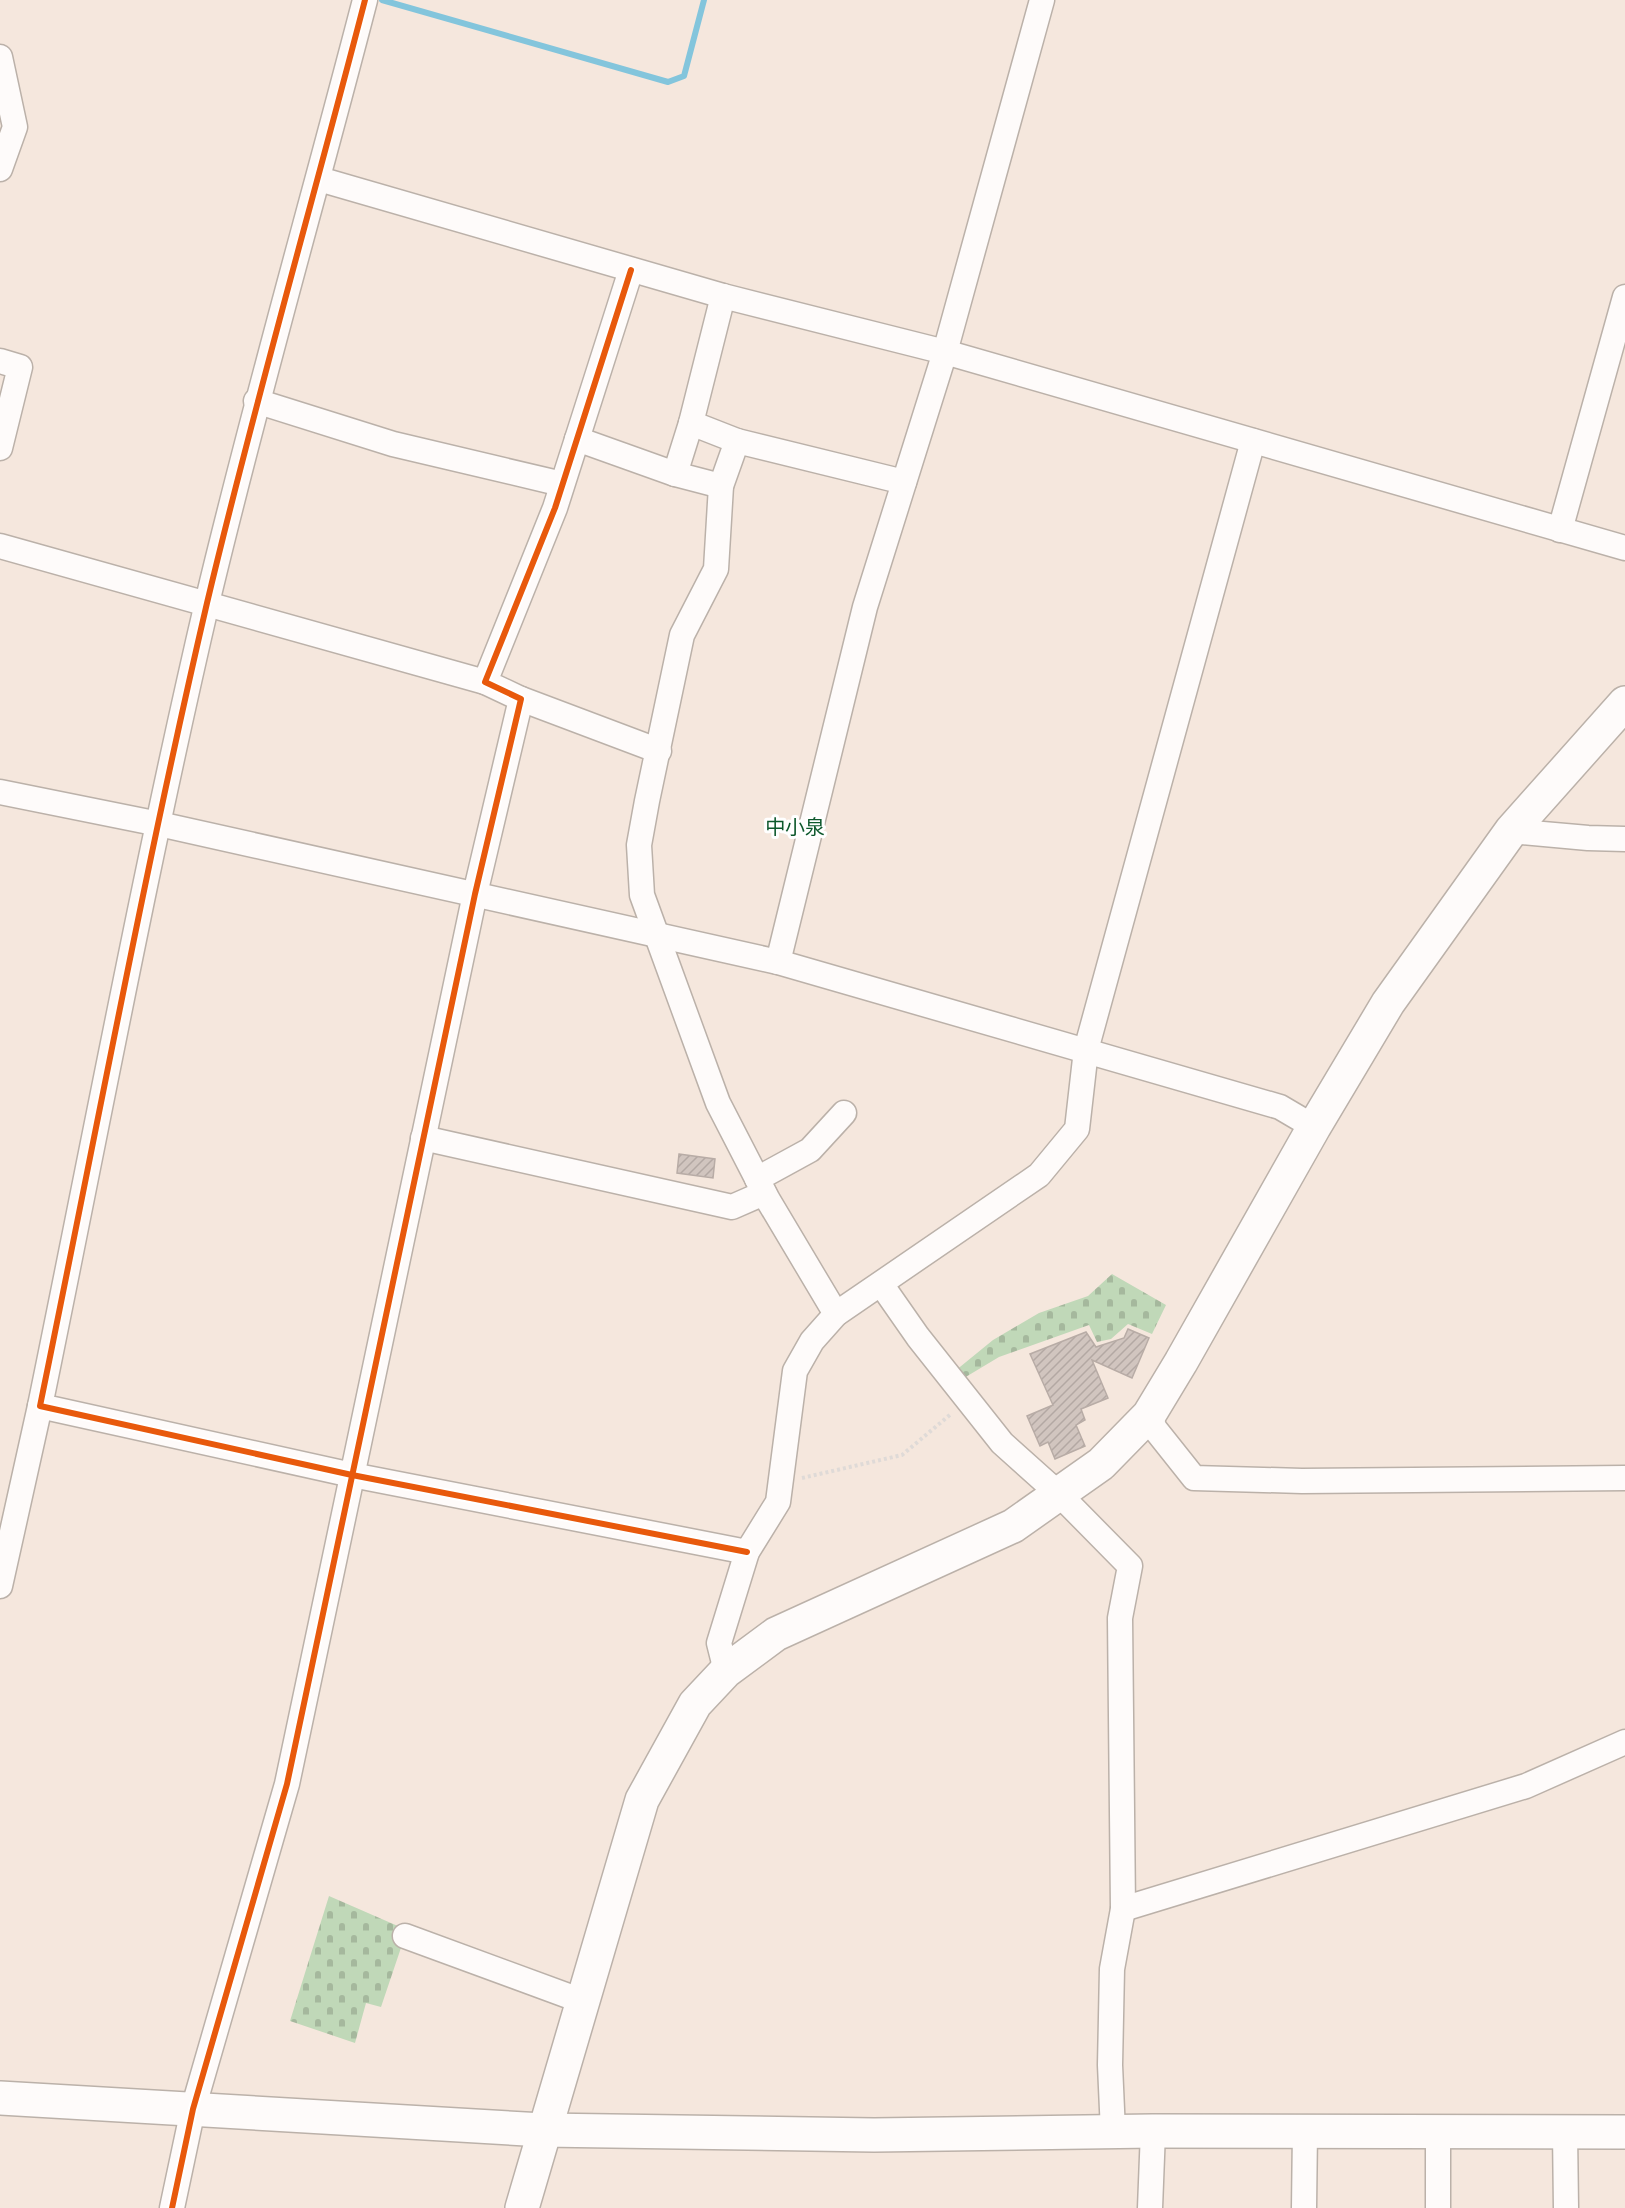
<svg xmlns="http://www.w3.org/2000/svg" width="1625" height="2208" font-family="Quicksand,'Noto Sans JP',sans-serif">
  <defs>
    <pattern id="cemetery-stones" width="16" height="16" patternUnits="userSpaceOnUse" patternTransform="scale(1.5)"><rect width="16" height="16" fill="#c0d8b8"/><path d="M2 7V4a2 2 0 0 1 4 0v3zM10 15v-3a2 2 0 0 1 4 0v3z" fill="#a5b89d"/></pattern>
    <pattern id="building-hatch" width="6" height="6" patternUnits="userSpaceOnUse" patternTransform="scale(1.5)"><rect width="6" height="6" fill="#d1c5bf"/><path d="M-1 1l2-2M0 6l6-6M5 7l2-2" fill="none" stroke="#b3a8a3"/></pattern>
  </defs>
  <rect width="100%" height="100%" fill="#f5e7dd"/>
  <g fill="url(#cemetery-stones)">
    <path d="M1112,1274L1166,1305L1152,1334L1128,1324L1111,1339L1097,1342L1089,1325L999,1357L964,1378L955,1371L993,1340L1039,1313L1088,1296Z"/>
    <path d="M329,1896L407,1930L381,2007L366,2003L355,2043L290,2021Z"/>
  </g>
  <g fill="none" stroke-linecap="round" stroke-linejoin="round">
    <path stroke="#83c5dc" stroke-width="6" d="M382,0L668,82L684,76L704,0"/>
  </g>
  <g fill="url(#building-hatch)" stroke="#b8aca6" stroke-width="1.5">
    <path d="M679,1154L715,1159L713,1178L677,1173Z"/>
    <path d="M1128,1329L1149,1338L1132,1378L1092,1360L1108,1398L1081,1409L1085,1420L1076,1425L1085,1446L1055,1459L1048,1442L1040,1446L1027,1416L1053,1405L1030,1354L1086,1332L1096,1347L1124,1338Z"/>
  </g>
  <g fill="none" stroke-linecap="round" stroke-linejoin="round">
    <defs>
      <g id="street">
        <path d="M365,0C313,201 255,401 207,603C145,869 95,1138 40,1406L352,1475L747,1552"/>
        <path d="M0,57L15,127L0,169"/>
        <path d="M319,179L723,296L945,352L1625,548"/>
        <path d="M723,296L691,423L737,441L721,486L716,569L682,635L647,801L639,845L642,895L718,1103L768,1200L836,1314"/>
        <path d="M0,361L20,367L0,448"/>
        <path d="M256,401L393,444L562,484"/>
        <path d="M691,423L675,474L721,486"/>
        <path d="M577,439L675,474"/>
        <path d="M737,441L904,482"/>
        <path d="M1560,530L1625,297"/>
        <path d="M0,546L485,682"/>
        <path d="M521,699L659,751"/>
        <path d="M0,792L159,824L778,962L1280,1107L1314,1127"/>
        <path d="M1511,831L1588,838L1625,839"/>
        <path d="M778,962L865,607L945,352L1042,0"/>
        <path d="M423,1138L732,1207L764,1193"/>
        <path d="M757,1179L810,1150L844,1113"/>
        <path d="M881,1284L918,1337L1002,1443L1060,1495L1130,1566L1120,1618L1123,1909L1112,1969L1110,2065L1113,2132"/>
        <path d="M1149,1415L1155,1429L1194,1478L1302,1481L1625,1478"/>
        <path d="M0,1586L40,1406"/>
        <path d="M726,1671L719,1643L747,1552L778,1502L795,1371L812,1341L836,1314L1039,1175L1077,1129L1086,1050L1253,441"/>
        <path d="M1123,1909L1526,1786L1625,1742"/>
        <path d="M405,1936L582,2001"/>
        <path d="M1438,2131V2208"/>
        <path d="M1565,2132L1566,2208"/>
        <path d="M172,2208L193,2109L287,1784L475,894L521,699L485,682L555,508L631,270"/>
        <path d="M1150,2208L1153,2131"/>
        <path d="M1304,2208L1305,2131"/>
      </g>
      <g id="secondary">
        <path d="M0,2098L543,2130L874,2135L1153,2131L1625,2132"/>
        <path d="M522,2208L642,1800L695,1704L726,1671L776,1634L1013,1526L1101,1464L1149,1415L1181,1362L1314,1127L1388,1003L1511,831L1625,703"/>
      </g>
    </defs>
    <use href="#street" stroke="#bbb1a9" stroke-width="27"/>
    <use href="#secondary" stroke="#bbb1a9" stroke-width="36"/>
    <path stroke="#dfdad7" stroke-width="4" stroke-dasharray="3 3" stroke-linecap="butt" d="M802,1478L902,1455L951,1414"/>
    <use href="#street" stroke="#fefbfa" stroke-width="24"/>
    <use href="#secondary" stroke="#fefbfa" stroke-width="33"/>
    <defs>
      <g id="cycleway">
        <path d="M365,0C313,201 255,401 207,603C145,869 95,1138 40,1406L352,1475L747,1552"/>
        <path d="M172,2208L193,2109L287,1784L475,894L521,699L485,682L555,508L631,270"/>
      </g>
    </defs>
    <use href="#cycleway" stroke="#fff" stroke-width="10"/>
    <use href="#cycleway" stroke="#e8590c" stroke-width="6"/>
  </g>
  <g text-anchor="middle" stroke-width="6" stroke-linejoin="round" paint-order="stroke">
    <g font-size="20" fill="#0d582c" stroke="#fff">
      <text x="795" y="834">中小泉</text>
    </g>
  </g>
</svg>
